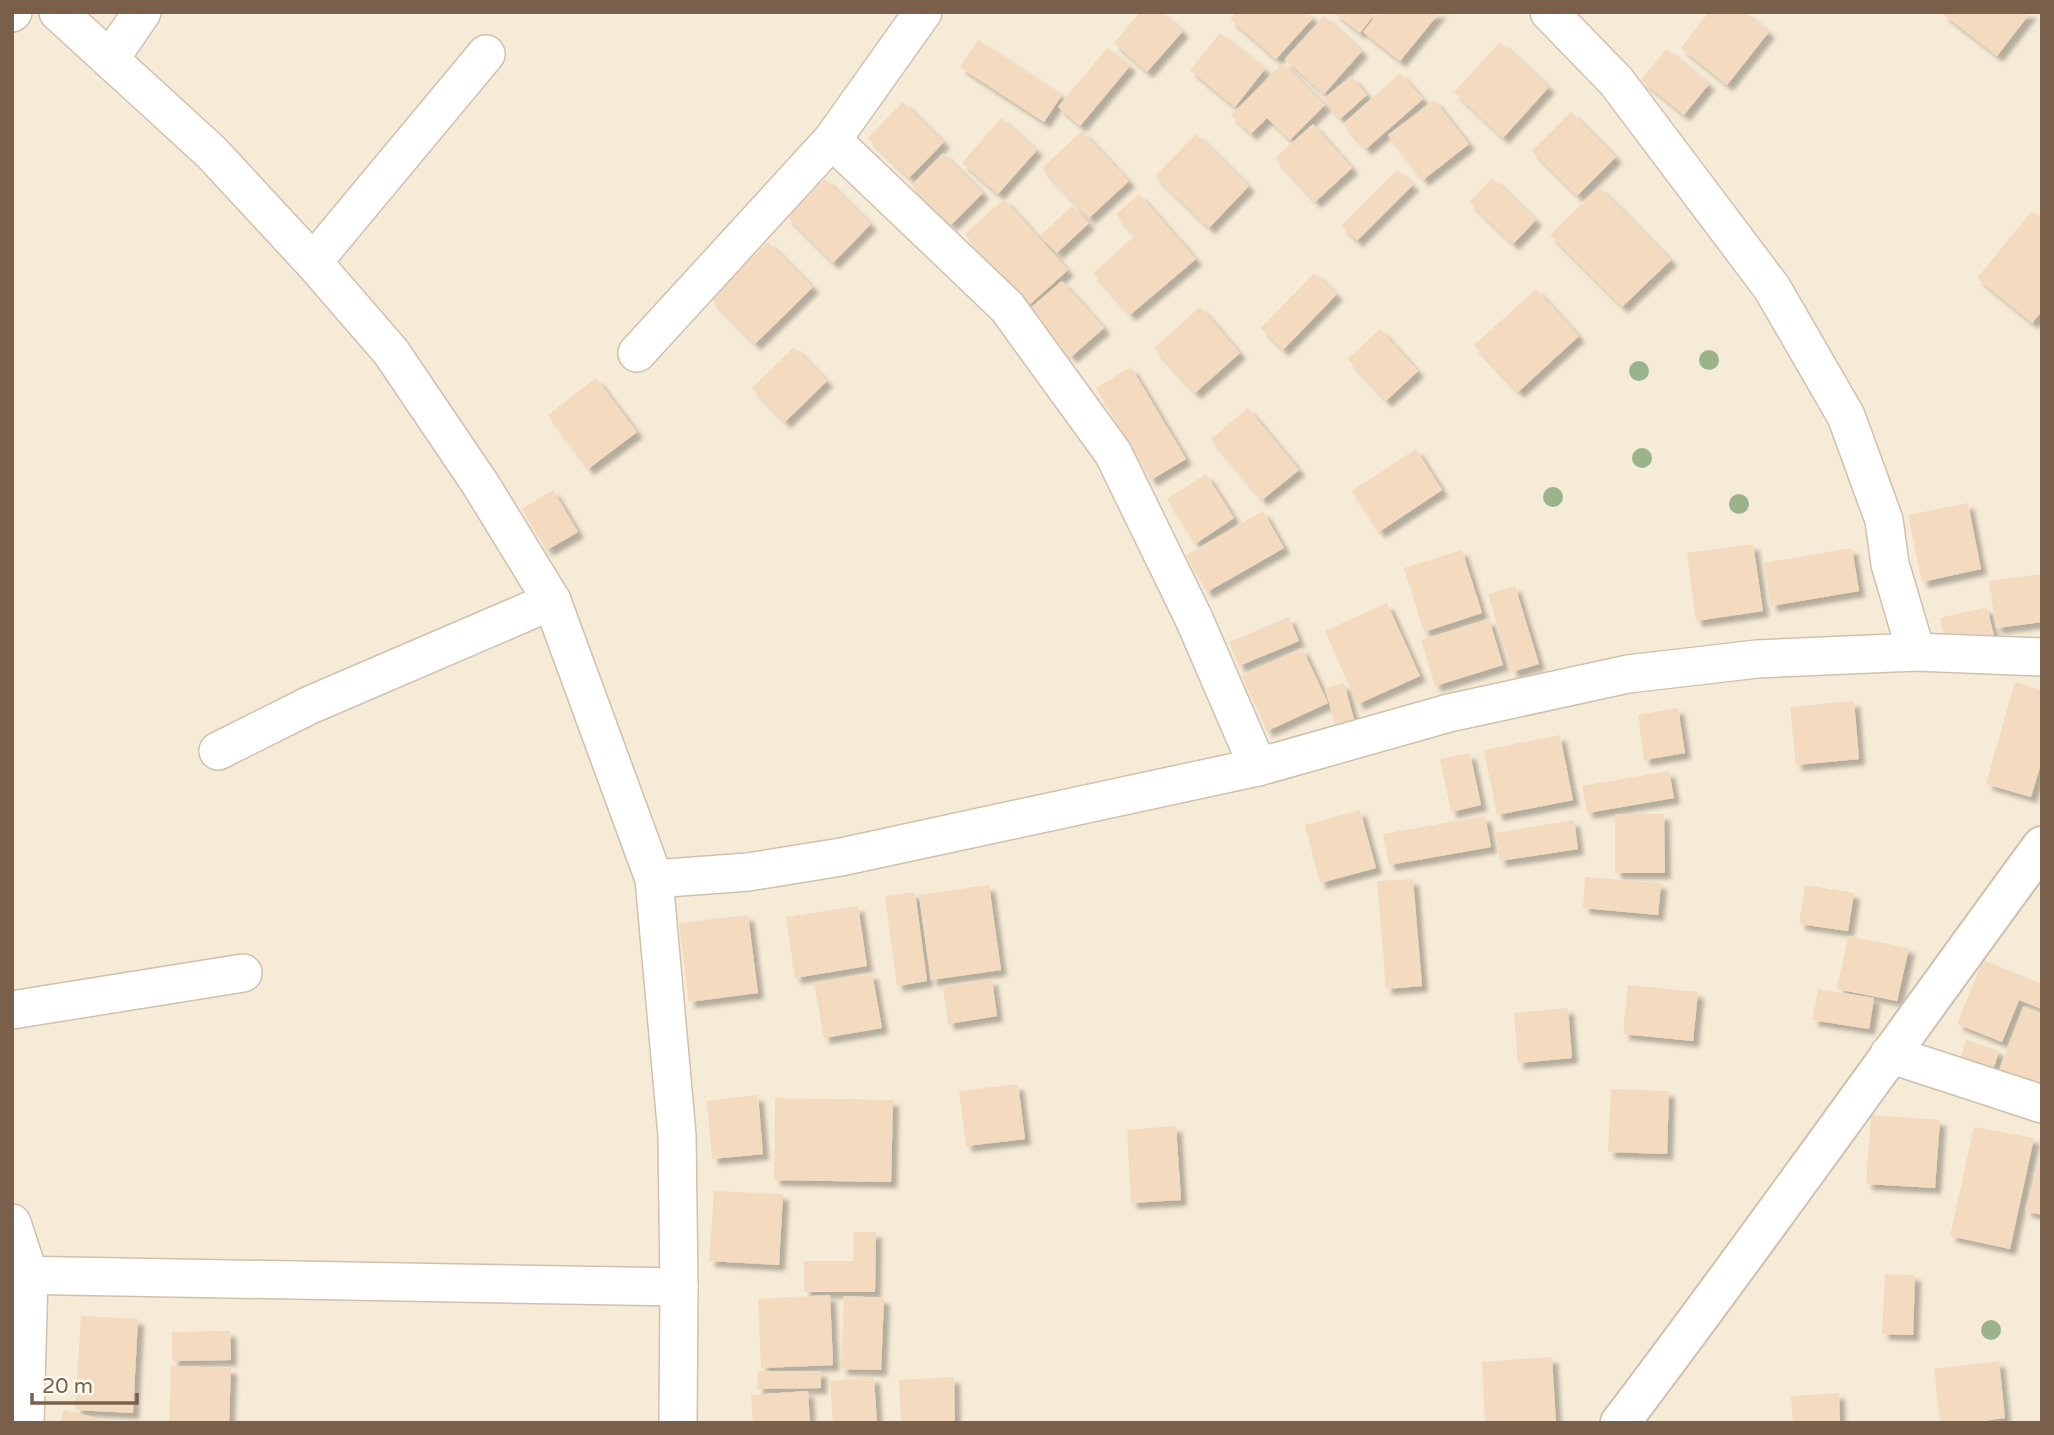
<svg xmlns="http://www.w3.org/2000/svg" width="2054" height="1435" font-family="'Varela Round',sans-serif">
  <defs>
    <filter id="shadow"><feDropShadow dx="6" dy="6" stdDeviation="2" flood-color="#0004"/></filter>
  </defs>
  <rect width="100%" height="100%" fill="#fdf8e8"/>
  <rect fill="#f6ebd6" x="12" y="12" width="2030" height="1411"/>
  <g fill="#f4dabf" filter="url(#shadow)">
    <path d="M1140,12H1161L1183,31L1147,72L1114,43Z"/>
    <path d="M1236,12H1306L1313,18L1276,59L1230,19Z"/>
    <path d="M1333,12H1376L1360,33Z"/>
    <path d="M1379,12H1440L1400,61L1363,32Z"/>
    <path d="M1709,12H1745L1769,32L1727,85L1681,48Z"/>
    <path d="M1945,12H2031L1997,56L1943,14Z"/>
    <path d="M1324,16L1362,51L1324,94L1285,59Z"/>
    <path d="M1220,33L1265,69L1235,107L1190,70Z"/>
    <path d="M978,40L1062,95L1044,122L960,67Z"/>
    <path d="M1500,42L1549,87L1503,138L1454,92Z"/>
    <path d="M1107,48L1130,66L1080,126L1058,107Z"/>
    <path d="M1666,49L1709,84L1684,115L1641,80Z"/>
    <path d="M1283,63L1325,105L1290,140L1267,118L1251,134L1231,115Z"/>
    <path d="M1400,73L1423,99L1366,149L1343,124Z"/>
    <path d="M1351,76L1367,95L1340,119L1323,99Z"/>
    <path d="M1434,100L1469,144L1423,180L1388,135Z"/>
    <path d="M903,102L944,142L909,178L868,138Z"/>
    <path d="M1571,112L1616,157L1577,196L1532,151Z"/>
    <path d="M1001,118L1037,150L998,194L962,163Z"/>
    <path d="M1313,124L1352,168L1315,202L1275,158Z"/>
    <path d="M1082,131L1129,181L1089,218L1042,168Z"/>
    <path d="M1196,134L1249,186L1209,228L1155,176Z"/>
    <path d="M943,153L983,193L951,225L911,186Z"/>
    <path d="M1397,170L1413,185L1357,241L1341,226Z"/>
    <path d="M1492,178L1536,220L1513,244L1469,202Z"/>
    <path d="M825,179L871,224L833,263L787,217Z"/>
    <path d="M1599,187L1671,260L1622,307L1550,235Z"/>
    <path d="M1139,194L1196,259L1130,315L1093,273L1135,236L1116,214Z"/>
    <path d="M1004,199L1068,270L1028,306L965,234Z"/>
    <path d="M1072,206L1089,223L1057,253L1040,236Z"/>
    <path d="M2032,211L2042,219V311L2032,323L1977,278Z"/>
    <path d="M768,242L813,287L755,344L711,299Z"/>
    <path d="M1314,273L1337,294L1283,350L1261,328Z"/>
    <path d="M1062,281L1104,328L1071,357L1029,309Z"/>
    <path d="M1536,289L1579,336L1518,392L1474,345Z"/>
    <path d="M1200,307L1240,353L1195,393L1154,348Z"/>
    <path d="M1380,329L1418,371L1386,401L1348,359Z"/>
    <path d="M794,347L827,381L785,422L752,388Z"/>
    <path d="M1131,367L1186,459L1151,480L1096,388Z"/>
    <path d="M596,378L637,432L588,469L548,415Z"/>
    <path d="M1248,408L1299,470L1262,500L1211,439Z"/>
    <path d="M1416,449L1442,490L1379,532L1352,491Z"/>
    <path d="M1206,474L1234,518L1195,544L1167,499Z"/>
    <path d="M553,490L578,532L547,550L522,509Z"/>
    <path d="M1968,503L1981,569L1922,582L1908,515Z"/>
    <path d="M1263,511L1284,548L1207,592L1186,555Z"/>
    <path d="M1753,544L1763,611L1696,621L1687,553Z"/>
    <path d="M1852,548L1859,591L1771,606L1764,563Z"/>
    <path d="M1462,550L1482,613L1424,632L1404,568Z"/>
    <path d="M2042,574V622L1996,628L1989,581Z"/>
    <path d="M1515,586L1539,664L1512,672L1488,594Z"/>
    <path d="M1387,603L1420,676L1358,704L1325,631Z"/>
    <path d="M1987,607L1994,636L1947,647L1940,618Z"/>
    <path d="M1289,617L1299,641L1239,666L1229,642Z"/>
    <path d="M1489,619L1503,665L1435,686L1421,640Z"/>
    <path d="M1302,648L1328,703L1267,731L1242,676Z"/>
    <path d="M2015,682L2042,690V760L2031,797L1986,784Z"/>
    <path d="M1344,683L1357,730L1338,735L1325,688Z"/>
    <path d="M1854,701L1859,759L1796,765L1790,707Z"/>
    <path d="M1678,708L1685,753L1644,760L1638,715Z"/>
    <path d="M1560,735L1573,800L1497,815L1484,750Z"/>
    <path d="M1470,753L1481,805L1451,812L1440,759Z"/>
    <path d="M1669,771L1674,798L1587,813L1582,786Z"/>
    <path d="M1360,810L1376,868L1320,883L1305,825Z"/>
    <path d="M1615,814H1664L1665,873H1615Z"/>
    <path d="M1485,816L1491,847L1389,865L1383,834Z"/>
    <path d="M1574,820L1578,849L1500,861L1495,833Z"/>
    <path d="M1585,877L1661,883L1658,915L1583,908Z"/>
    <path d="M1413,879L1422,986L1386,989L1377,881Z"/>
    <path d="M989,885L1001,970L931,980L919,895Z"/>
    <path d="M1805,885L1854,893L1848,931L1799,924Z"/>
    <path d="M915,892L927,981L897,986L885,896Z"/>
    <path d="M858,906L867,966L795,978L786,917Z"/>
    <path d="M748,915L758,993L689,1002L679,923Z"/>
    <path d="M1848,936L1909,948L1897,1001L1837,989Z"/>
    <path d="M1983,960L2042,984V1009L2019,1000L2002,1042L1957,1024Z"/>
    <path d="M872,973L882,1028L824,1038L814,983Z"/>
    <path d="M992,979L997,1016L948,1024L943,986Z"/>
    <path d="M1628,985L1698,992L1693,1041L1623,1034Z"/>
    <path d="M1818,989L1874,998L1869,1029L1812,1020Z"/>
    <path d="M2023,1007L2042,1014V1098L1995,1081Z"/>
    <path d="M1568,1008L1572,1058L1518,1063L1514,1013Z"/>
    <path d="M1966,1040L1999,1051L1991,1077L1958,1067Z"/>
    <path d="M1018,1084L1025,1139L966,1146L959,1091Z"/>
    <path d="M1611,1089L1669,1091L1667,1154L1608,1152Z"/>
    <path d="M758,1095L763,1154L712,1159L707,1101Z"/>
    <path d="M775,1098L893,1100L891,1182L774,1180Z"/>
    <path d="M1871,1115L1940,1120L1935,1188L1866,1184Z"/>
    <path d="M1176,1126L1181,1200L1131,1203L1127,1130Z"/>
    <path d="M1974,1127L2034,1138L2010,1249L1950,1236Z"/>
    <path d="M2042,1154V1215L2025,1211Z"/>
    <path d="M714,1191L783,1194L779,1265L709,1261Z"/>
    <path d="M854,1232H876L875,1292H804V1261H853Z"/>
    <path d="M1885,1274L1915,1275L1913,1335L1882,1334Z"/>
    <path d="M830,1295L833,1365L761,1368L758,1299Z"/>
    <path d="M844,1296L884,1298L881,1370L841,1369Z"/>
    <path d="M81,1316L138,1319L133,1413L75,1410Z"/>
    <path d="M230,1331L231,1360L172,1361V1332Z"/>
    <path d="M1552,1357L1556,1423H1485L1482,1362Z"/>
    <path d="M1999,1361L2005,1418L1967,1423H1940L1934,1369Z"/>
    <path d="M171,1366L231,1368L229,1423H169Z"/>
    <path d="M758,1371H821V1388L757,1389Z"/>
    <path d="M874,1377L877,1423H833L830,1381Z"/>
    <path d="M954,1377L955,1423H901L899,1380Z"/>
    <path d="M808,1391L810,1423H753L751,1395Z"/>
    <path d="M1839,1393L1840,1423H1793L1791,1396Z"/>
    <path d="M64,1410L112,1422V1423H60Z"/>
  </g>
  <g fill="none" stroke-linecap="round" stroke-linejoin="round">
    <defs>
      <g id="minor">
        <path d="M58,12L211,152L313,262L391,352L481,485L552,601L654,879L677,1135L679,1287L678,1423"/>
        <path d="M1549,12L1616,81L1772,288L1846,416L1884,520L1890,564L1916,652"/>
        <path d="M12,13L13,12"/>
        <path d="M110,59L142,12"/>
        <path d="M832,140L1007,307L1113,453L1194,619L1258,767"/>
        <path d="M313,262L486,54"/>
        <path d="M637,353L832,140L923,12"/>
        <path d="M218,751L310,705L552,601"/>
        <path d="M654,879L748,872L841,857L1258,767L1449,713L1628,674L1757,659L1916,652L2042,657"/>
        <path d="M12,1010L243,973"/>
        <path d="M1889,1054L2042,1104"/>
        <path d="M12,1223L29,1275L25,1423"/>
        <path d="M12,1275L679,1287"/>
      </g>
      <path id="tertiary" d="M1620,1423C1764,1233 1901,1038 2042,846"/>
    </defs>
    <use href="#minor" stroke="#d1c0ad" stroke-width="40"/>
    <use href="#tertiary" stroke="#d1c0ad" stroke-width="42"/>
    <use href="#minor" stroke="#fff" stroke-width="37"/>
    <use href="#tertiary" stroke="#fff" stroke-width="38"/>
  </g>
  <g fill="#9bb38a">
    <circle cx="1709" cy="360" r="10"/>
    <circle cx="1639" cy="371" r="10"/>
    <circle cx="1642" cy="458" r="10"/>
    <circle cx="1553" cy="497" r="10"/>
    <circle cx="1739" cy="504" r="10"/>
    <circle cx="1991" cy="1330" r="10"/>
  </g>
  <rect width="2054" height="1435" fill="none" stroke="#7a604a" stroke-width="28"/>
  <path d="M32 1393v10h105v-10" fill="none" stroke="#7a604a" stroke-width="3.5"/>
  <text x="42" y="1393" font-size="21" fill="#7a604a" stroke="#fffbf0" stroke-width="5" paint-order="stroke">20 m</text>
</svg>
